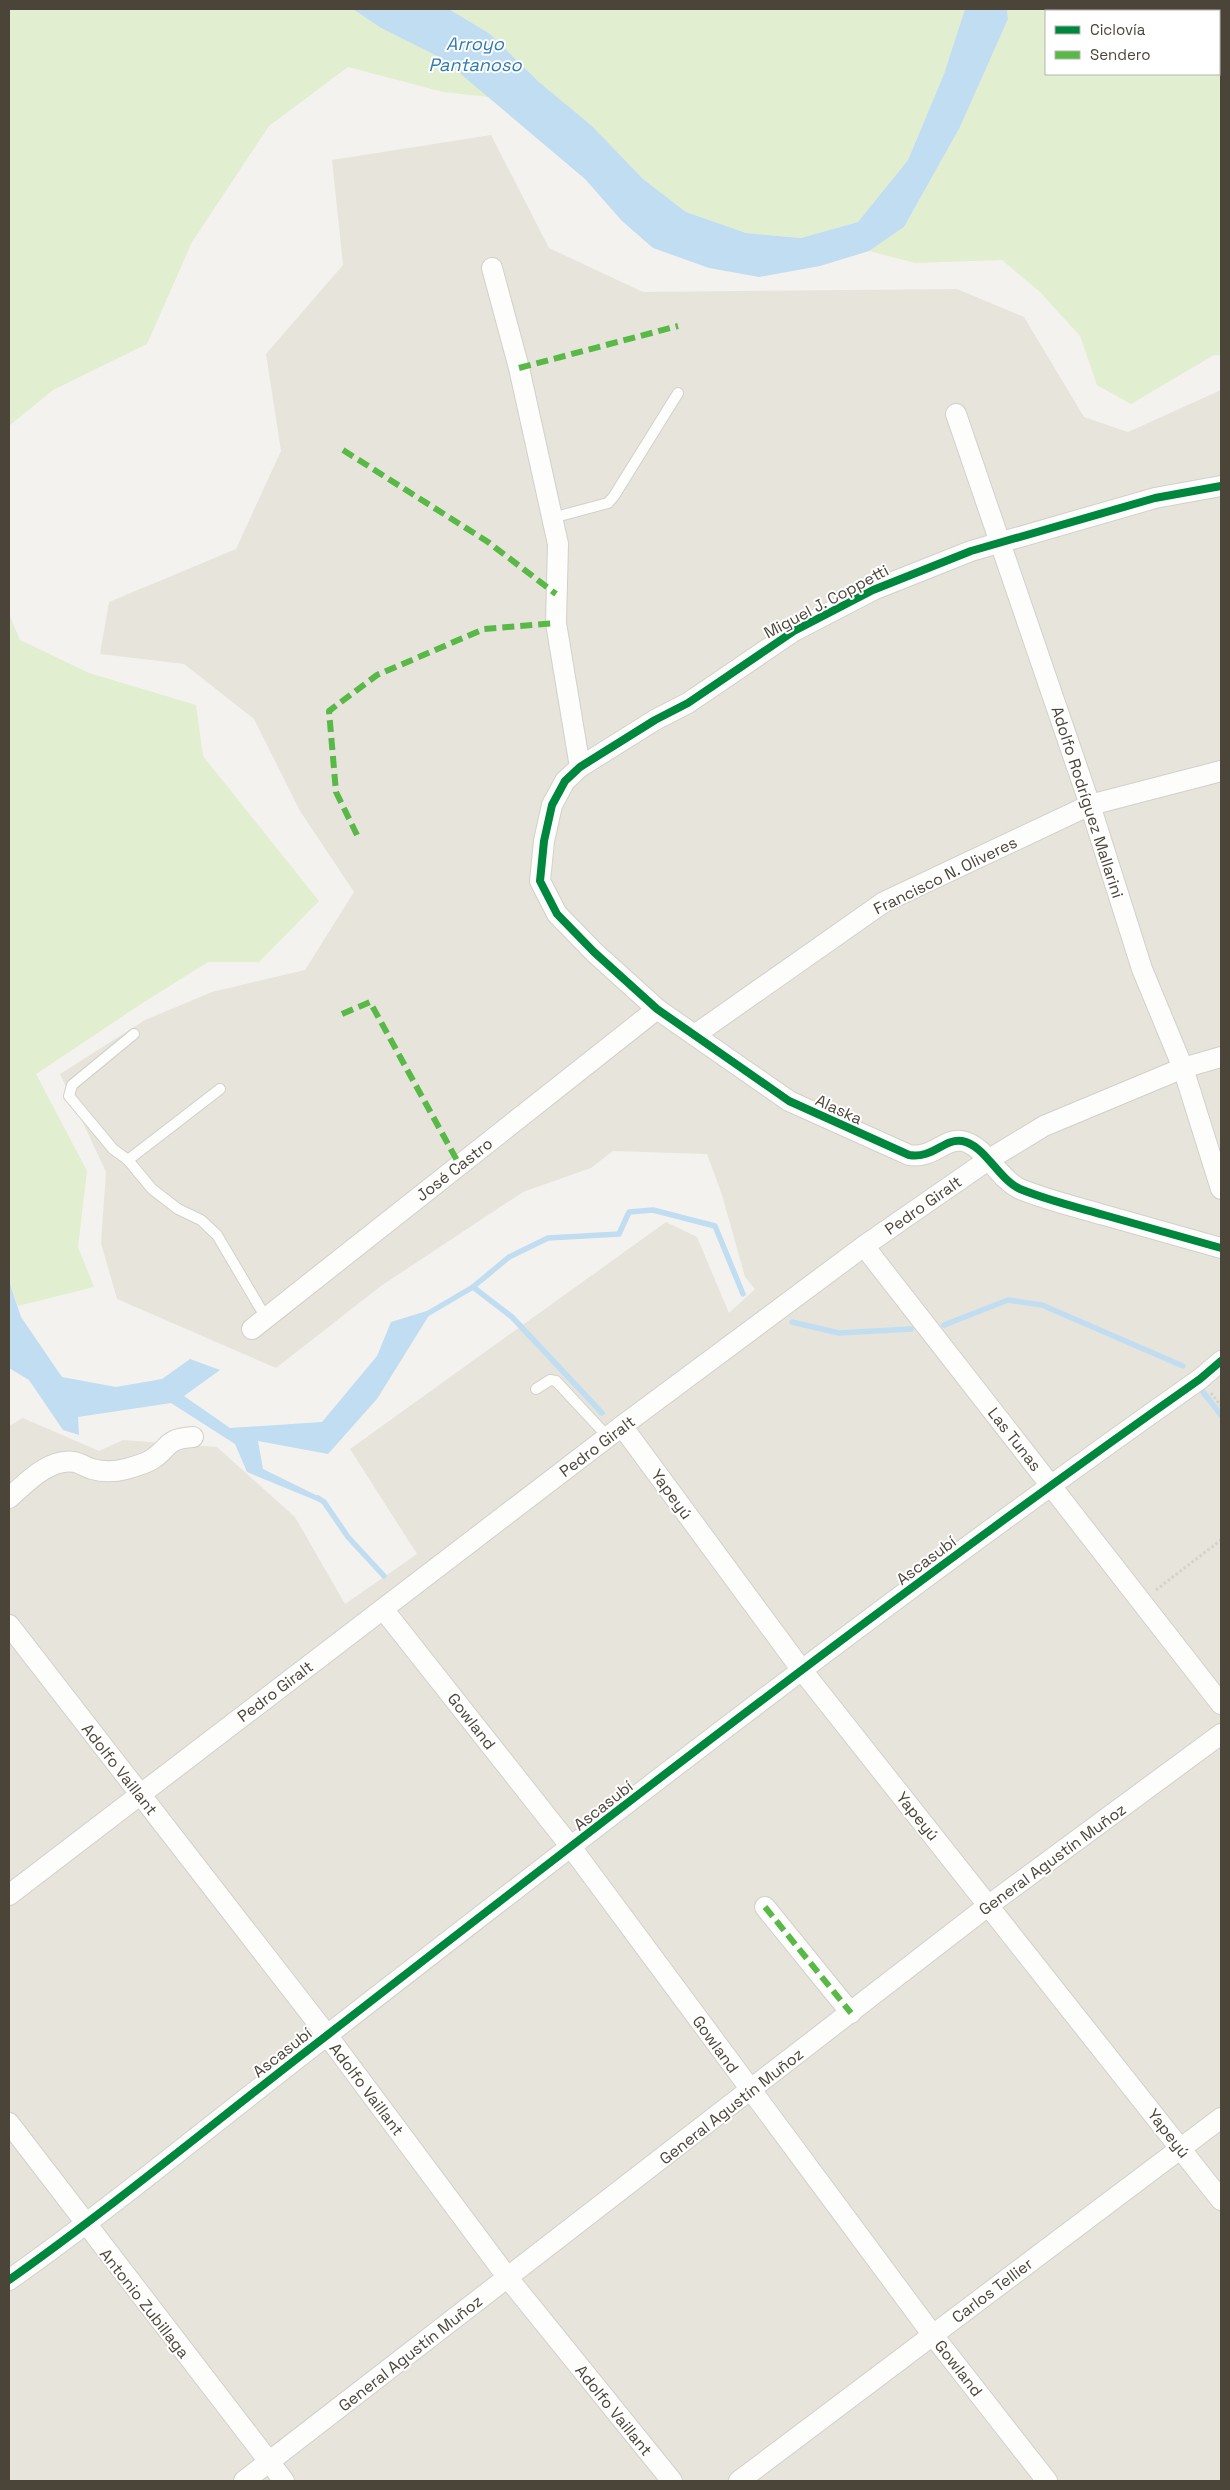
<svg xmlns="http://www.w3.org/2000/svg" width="1230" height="2490" font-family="'Space Grotesk',sans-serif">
  <rect width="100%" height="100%" fill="#f4f2ee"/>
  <path fill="#e7e4dc" d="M491,135L549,248L643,292L957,289L1024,317L1084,417L1128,432L1221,390V2481H9V1426L23,1418L99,1451L123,1440L217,1447L295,1517L345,1604L417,1554L350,1449L666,1222L697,1237L729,1313L755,1289L745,1277L722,1195L707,1154L613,1151L591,1168L523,1192L381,1286L276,1368L117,1299L101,1243L106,1172L60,1074L145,1020L212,992L305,970L354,892L300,811L254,719L184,664L100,654L109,602L236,549L281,451L266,354L343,265L332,160Z"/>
  <g fill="#e1eecf" fill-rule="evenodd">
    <path d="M9,9H353L381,28L443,59L489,97L443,92L348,67L269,126L192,242L147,344L53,390L9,426Z"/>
    <path d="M449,9H965L944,74L908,160L858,222L801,238L746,233L686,212L643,179L592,126L539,82L490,34Z"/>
    <path d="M1007,9H1221V355H1214L1131,404L1097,385L1080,336L1040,292L1002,260L915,263L869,251L904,227L960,127L1008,19ZM1046,11H1219V74H1046Z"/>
    <path d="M9,614L20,640L89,673L196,705L203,756L319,901L259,962H208L141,1004L36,1074L87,1171L78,1247L94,1287L18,1306L9,1281Z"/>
  </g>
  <g fill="#c0ddf1">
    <path d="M353,9H449L490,34L539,82L592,126L643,179L686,212L746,233L801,238L858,222L908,160L944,74L965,9H1007L1008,19L960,127L904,227L869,251L820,266L759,277L709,268L653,248L622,221L585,179L443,59L381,28Z"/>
    <path d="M9,1281L21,1317L62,1377L116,1387L162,1379L190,1359L220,1370L184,1396L230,1428L322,1422L377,1356L391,1322L433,1309L377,1399L328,1454L258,1441L263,1469L324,1499L322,1503L247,1472L235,1444L171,1403L78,1417L79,1435L63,1430L29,1380L9,1368Z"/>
  </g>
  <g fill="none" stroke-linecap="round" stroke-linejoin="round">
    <g stroke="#c0ddf1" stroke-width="5.5">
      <path d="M473,1287L512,1317L602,1413"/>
      <path d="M427,1314L473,1287L509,1257L548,1238L619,1234L629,1212L653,1210L715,1226L743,1294"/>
      <path d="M792,1322L839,1333L911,1329"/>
      <path d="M944,1325L1008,1300L1042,1305L1183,1366"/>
      <path d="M1203,1392L1221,1415"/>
      <path d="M318,1498L324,1502L348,1537L384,1576"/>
    </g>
    <defs>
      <g id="lane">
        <path d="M552,518L608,503L614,496L678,393"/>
        <path d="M134,1034L72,1085L69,1096L113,1149L128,1160L152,1189L178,1209L201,1220L217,1235L266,1318"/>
        <path d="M128,1160L220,1089"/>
        <path d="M536,1389L550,1380L556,1381L608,1437"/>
      </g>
      <g id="street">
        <path d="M492,268L519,368L558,544L556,623L580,767"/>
        <path d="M956,414L1090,805L1142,969L1183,1068L1221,1189"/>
        <path d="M1221,486L1155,498L971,551L873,590L794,631L688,703L655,720L580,767L565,781L552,805L544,841L540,881L557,914L594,952L657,1009L789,1101L909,1155C933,1159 944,1138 962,1141C985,1145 998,1179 1020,1189C1047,1200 1076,1207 1104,1215C1143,1226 1182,1237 1221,1248"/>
        <path d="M696,1034L884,902L1090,805L1221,771"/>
        <path d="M864,1246L1221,1704"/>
        <path d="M252,1329L657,1009"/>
        <path d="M622,1426L801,1669L1221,2200"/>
        <path d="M9,1498C26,1483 49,1458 74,1462C80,1463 86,1467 92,1469C103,1472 114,1472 126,1469C133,1467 144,1464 151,1460C171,1448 163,1439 193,1437"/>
        <path d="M383,1609L571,1847L932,2334L1047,2481"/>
        <path d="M9,1625L327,2035L508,2278L672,2481"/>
        <path d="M9,1895L622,1426L864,1246L988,1160L1044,1126L1183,1068L1221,1057"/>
        <path d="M765,1907L851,2013"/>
        <path d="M9,2123L284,2481"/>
        <path d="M9,2280C119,2202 223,2115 330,2033C617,1810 903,1588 1200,1379L1221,1361"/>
        <path d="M244,2481L989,1905L1221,1734"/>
        <path d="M739,2481L1221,2118"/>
      </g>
    </defs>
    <use href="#lane" stroke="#d2d0cb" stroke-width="12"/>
    <use href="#street" stroke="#d2d0cb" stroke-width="22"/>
    <g stroke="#d3d2cc" stroke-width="3" stroke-dasharray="2.5 2.5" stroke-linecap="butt">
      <path d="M1211,1393L1221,1406"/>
      <path d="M1156,1590L1221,1540"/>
    </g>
    <use href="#lane" stroke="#fdfdfc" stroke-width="10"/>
    <use href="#street" stroke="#fdfdfc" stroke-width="20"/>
    <g stroke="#58b947" stroke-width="6" stroke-dasharray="12 6" stroke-linecap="butt">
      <path d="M519,368L678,326"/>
      <path d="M343,450L488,542L556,594"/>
      <path d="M357,835L336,792L329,711L377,675L484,629L556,623"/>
      <path d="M342,1014L370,1002L459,1164"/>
      <path d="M765,1907L851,2013"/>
    </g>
    <defs>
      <g id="cycleway">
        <path d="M1221,486L1155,498L971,551L873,590L794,631L688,703L655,720L580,767L565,781L552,805L544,841L540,881L557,914L594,952L657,1009L789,1101L909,1155C933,1159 944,1138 962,1141C985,1145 998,1179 1020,1189C1047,1200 1076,1207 1104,1215C1143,1226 1182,1237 1221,1248"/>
        <path d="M9,2280C119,2202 223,2115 330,2033C617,1810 903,1588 1200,1379L1221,1361"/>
      </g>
    </defs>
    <use href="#cycleway" stroke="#fff" stroke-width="11"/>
    <use href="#cycleway" stroke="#00873e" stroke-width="8"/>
  </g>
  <g text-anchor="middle" stroke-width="4" stroke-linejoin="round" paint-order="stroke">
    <g font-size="16" fill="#4b4439" stroke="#fff">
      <text transform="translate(826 601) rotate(-28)" y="6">Miguel J. Coppetti</text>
      <text transform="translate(1088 802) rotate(72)" y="6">Adolfo Rodríguez Mallarini</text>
      <text transform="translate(945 875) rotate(-26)" y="6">Francisco N. Oliveres</text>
      <text transform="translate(839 1109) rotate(25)" y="6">Alaska</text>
      <text transform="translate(454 1169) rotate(-38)" y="6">José Castro</text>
      <text transform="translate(923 1205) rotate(-35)" y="6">Pedro Giralt</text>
      <text transform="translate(1015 1439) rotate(52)" y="6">Las Tunas</text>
      <text transform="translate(597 1446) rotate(-37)" y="6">Pedro Giralt</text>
      <text transform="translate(672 1494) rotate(54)" y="6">Yapeyú</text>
      <text transform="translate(926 1560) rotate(-37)" y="6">Ascasubí</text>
      <text transform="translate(275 1691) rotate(-37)" y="6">Pedro Giralt</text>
      <text transform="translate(472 1721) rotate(52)" y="6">Gowland</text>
      <text transform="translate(120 1769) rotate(52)" y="6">Adolfo Vaillant</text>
      <text transform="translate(603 1805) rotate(-38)" y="6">Ascasubí</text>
      <text transform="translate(918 1816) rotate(51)" y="6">Yapeyú</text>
      <text transform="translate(1052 1859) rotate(-36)" y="6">General Agustín Muñoz</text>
      <text transform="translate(716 2044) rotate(54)" y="6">Gowland</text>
      <text transform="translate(282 2052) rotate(-38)" y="6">Ascasubí</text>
      <text transform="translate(367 2089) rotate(53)" y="6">Adolfo Vaillant</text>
      <text transform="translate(731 2106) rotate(-38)" y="6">General Agustín Muñoz</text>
      <text transform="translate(1169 2133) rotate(52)" y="6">Yapeyú</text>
      <text transform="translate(992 2290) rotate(-37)" y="6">Carlos Tellier</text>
      <text transform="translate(145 2303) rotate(52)" y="6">Antonio Zubillaga</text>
      <text transform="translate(410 2353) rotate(-38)" y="6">General Agustín Muñoz</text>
      <text transform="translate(959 2368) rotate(52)" y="6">Gowland</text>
      <text transform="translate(614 2410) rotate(51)" y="6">Adolfo Vaillant</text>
    </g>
    <g font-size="18" font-style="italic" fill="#2e7ab2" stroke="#fff">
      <text x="475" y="50">Arroyo<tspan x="475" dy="21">Pantanoso</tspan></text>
    </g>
  </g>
  <rect width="1230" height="2490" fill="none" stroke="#4b4439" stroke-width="20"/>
  <rect x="1045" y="10" width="175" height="65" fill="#ffffff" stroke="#b7b4b0"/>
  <rect x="1055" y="26" width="25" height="8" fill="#00873e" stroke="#b7b4b0"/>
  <text x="1090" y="35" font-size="15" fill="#4b4439">Ciclovía</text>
  <rect x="1055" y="51" width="25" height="8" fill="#58b947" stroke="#b7b4b0"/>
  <text x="1090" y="60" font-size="15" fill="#4b4439">Sendero</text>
</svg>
